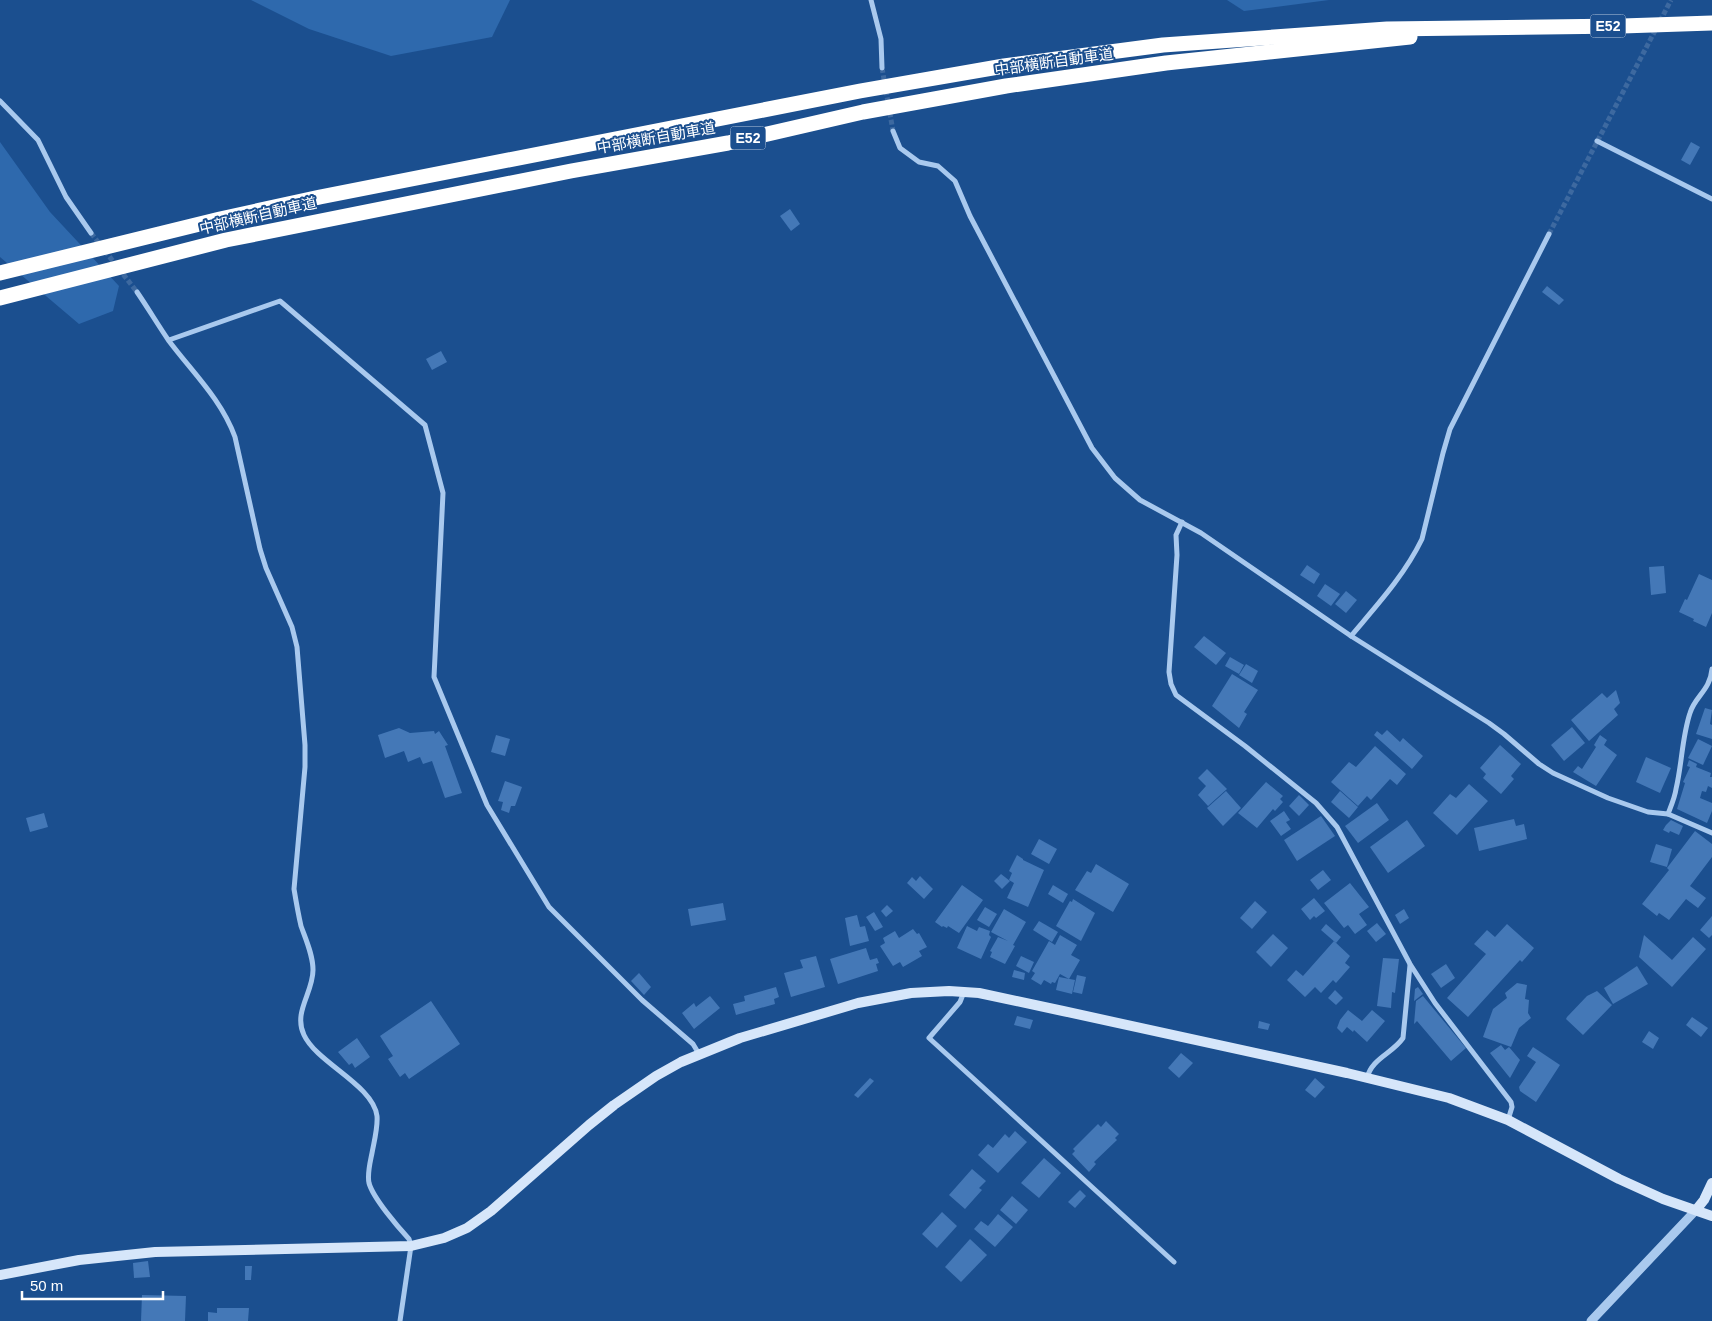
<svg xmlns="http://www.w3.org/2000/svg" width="1712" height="1321" font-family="Arial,'Noto Sans JP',sans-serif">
  <rect width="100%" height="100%" fill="#1b4f8f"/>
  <g fill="#2e69ad">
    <path d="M251,0H510L492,37L391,56L309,29Z"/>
    <path d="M1227,0H1329L1244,11Z"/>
    <path d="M0,142L50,212L119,286L113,311L79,324L0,257Z"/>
  </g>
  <g fill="#4478b7">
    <path d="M1691,142L1700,147L1690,165L1681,160Z"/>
    <path d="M790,209L800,224L791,231L780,216Z"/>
    <path d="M1547,286L1564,300L1559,305L1542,292Z"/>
    <path d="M441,351L447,362L432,370L426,359Z"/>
    <path d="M1307,565L1320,574L1314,584L1300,575Z"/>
    <path d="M1664,566L1666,593L1651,595L1649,567Z"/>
    <path d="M1699,574L1712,580V613L1706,627L1693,621L1694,619L1679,612L1685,599L1687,600Z"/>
    <path d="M1325,584L1340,594L1331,606L1317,596Z"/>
    <path d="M1346,591L1357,600L1346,613L1335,604Z"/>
    <path d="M1204,636L1226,653L1216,665L1194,647Z"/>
    <path d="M1230,657L1244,665L1239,674L1225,666Z"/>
    <path d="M1246,664L1258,671L1252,683L1239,675Z"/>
    <path d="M1232,674L1258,690L1244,712L1247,714L1239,728L1212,706Z"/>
    <path d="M1616,690L1620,703L1614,709L1618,715L1589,741L1571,720L1602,693L1607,698Z"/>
    <path d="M1705,708L1712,710L1710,724L1712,725V739L1696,734Z"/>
    <path d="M1572,727L1585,743L1564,761L1551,745Z"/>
    <path d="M399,728L410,733L434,731L435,734L439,731L448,745L445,746L462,793L445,798L432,761L423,764L420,757L408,762L404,751L385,758L378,735Z"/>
    <path d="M1387,730L1400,742L1403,738L1423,756L1412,769L1374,735L1377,731L1382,735Z"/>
    <path d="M496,735L510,739L505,756L491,752Z"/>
    <path d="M1600,735L1607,740L1604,745L1617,755L1596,786L1573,772L1578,766L1582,769L1596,747L1594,745Z"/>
    <path d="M1698,739L1712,746L1703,765L1688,758Z"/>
    <path d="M1500,745L1521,764L1511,776L1514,779L1501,794L1483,778L1486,774L1480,768Z"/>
    <path d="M1375,746L1406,774L1397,785L1390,779L1371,800L1367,796L1358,806L1331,782L1349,762L1356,767Z"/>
    <path d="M1646,757L1671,768L1660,793L1636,782Z"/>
    <path d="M1689,760L1697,764L1696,767L1711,773L1710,777H1712V788L1708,786L1706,792L1702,791L1700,798L1712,803V811L1707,823L1677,809L1685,783L1683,782L1690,767L1687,766Z"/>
    <path d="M1207,769L1227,789L1208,806L1198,795L1206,786L1198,778Z"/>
    <path d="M505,781L522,787L515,806H511L509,813L501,810L503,802L498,801Z"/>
    <path d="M1266,782L1283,796L1280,799L1283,802L1275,811L1273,809L1257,828L1238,813Z"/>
    <path d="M1469,784L1488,801L1457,835L1433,813L1450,794L1456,798Z"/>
    <path d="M1226,791L1241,808L1223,826L1207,808Z"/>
    <path d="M1340,791L1358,807L1349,818L1331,802Z"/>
    <path d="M1299,795L1309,805L1299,816L1289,806Z"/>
    <path d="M1377,803L1389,820L1358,843L1345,826Z"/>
    <path d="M1284,811L1290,820L1286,822L1291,829L1281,836L1270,821Z"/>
    <path d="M44,813L48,827L30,832L26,818Z"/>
    <path d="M1321,816L1335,836L1297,861L1284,840Z"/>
    <path d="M1514,819L1516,826L1524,824L1527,839L1479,851L1474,828Z"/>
    <path d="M1407,820L1425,846L1388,873L1370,847Z"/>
    <path d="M1671,820L1683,826L1679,835L1670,831L1669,833L1663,830L1666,825Z"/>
    <path d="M1695,831L1712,844V857L1690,886L1706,898L1698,908L1686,899L1669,920L1659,913L1657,916L1642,904L1669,870L1667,868Z"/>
    <path d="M1039,839L1057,849L1049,864L1031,854Z"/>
    <path d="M1656,844L1672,849L1667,867L1650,862Z"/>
    <path d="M1017,855L1023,859V860L1044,870L1028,907L1007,898L1014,883L1009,880L1012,873L1009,871Z"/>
    <path d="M1096,864L1129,884L1113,912L1075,890L1087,871L1091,873Z"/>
    <path d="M1323,870L1331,880L1318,890L1310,880Z"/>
    <path d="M1001,874L1010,881L1002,889L994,881Z"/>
    <path d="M920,876L933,889L924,899L907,883L912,877L916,881Z"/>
    <path d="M1350,883L1369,907L1359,914L1367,925L1355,934L1348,925L1344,928L1324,903Z"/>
    <path d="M962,885L983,900L959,933L948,926L947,928L943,926L942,927L935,922Z"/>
    <path d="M1053,885L1068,894L1063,903L1048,894Z"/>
    <path d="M1314,898L1325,911L1316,918L1314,916L1310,920L1301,909Z"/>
    <path d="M1073,899L1095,913L1081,941L1056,926L1070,901L1072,902Z"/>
    <path d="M1255,901L1267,912L1252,929L1240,918Z"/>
    <path d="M723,903L726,920L691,926L688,909Z"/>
    <path d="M887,905L893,911L886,917L881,911Z"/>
    <path d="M985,907L997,914L989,927L977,920Z"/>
    <path d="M1004,909L1026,922L1013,945L1015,946L1005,964L990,957L992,952L990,951L998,937L1008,941L991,932Z"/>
    <path d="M1404,909L1409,918L1400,924L1395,915Z"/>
    <path d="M874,912L883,927L875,931L866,917Z"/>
    <path d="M857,915L860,927L865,926L869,941L850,946L845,918Z"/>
    <path d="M1712,916V935L1709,938L1700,930Z"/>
    <path d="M1039,921L1058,932L1052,942L1033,930Z"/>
    <path d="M1377,923L1386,934L1376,942L1367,931Z"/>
    <path d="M1326,924L1341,937L1336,943L1321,930Z"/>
    <path d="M1507,924L1534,948L1522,962L1520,960L1468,1017L1447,998L1486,954L1474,944L1487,930L1495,937Z"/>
    <path d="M967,926L977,931L979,927L990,931L989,935L991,937L981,959L957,948Z"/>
    <path d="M913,929L917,934L919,933L927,947L919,951L922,956L903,967L900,962L893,966L880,946L885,943L883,938L895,931L899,938Z"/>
    <path d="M1273,934L1288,948L1271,967L1256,952Z"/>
    <path d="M1060,935L1077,945L1071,955L1080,960L1069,979L1060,974L1055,983L1052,982L1051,984L1044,980L1041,985L1031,979L1035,973L1032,971L1049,941L1055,945Z"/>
    <path d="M1644,935L1672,960L1693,937L1706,949L1672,987L1639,957Z"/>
    <path d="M1334,941L1350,956L1345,963L1350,967L1336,983L1333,980L1321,993L1315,987L1305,997L1287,980L1296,970L1303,976Z"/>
    <path d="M866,948L870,960L877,958L879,963L876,964L878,971L838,984L830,959Z"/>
    <path d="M816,956L825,987L791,997L784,973L803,968L800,960Z"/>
    <path d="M1021,956L1034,962L1029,973L1016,966Z"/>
    <path d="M1383,958L1399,959L1395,993L1392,992L1391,1008L1377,1006Z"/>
    <path d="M1446,964L1455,978L1441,988L1431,974Z"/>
    <path d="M1637,966L1648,984L1613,1004L1604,988Z"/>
    <path d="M1014,970L1025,973L1024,980L1012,977Z"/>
    <path d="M639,973L651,987L644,995L631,981Z"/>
    <path d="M1077,975L1086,977L1082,994L1073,992Z"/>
    <path d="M1059,977L1075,980L1072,994L1056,990Z"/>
    <path d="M1517,983L1527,985L1525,999L1529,1000L1528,1013L1531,1018L1519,1028L1511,1047L1483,1037L1493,1009L1507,998L1505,993Z"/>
    <path d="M776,987L779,997L774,999L775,1004L736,1015L733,1004L745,1001L744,996Z"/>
    <path d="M1418,987L1423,994L1414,1001L1415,989Z"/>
    <path d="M1335,990L1343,998L1336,1005L1328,998Z"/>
    <path d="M1597,991L1612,1005L1583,1035L1566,1019L1567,1017L1587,996Z"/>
    <path d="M710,996L720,1008L694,1029L682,1013L694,1003L696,1007Z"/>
    <path d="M1423,996L1466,1048L1451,1061L1417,1021L1414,1024L1416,1001Z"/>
    <path d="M431,1001L460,1044L409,1079L405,1073L400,1077L388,1059L393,1056L380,1036Z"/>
    <path d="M1348,1010L1362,1021L1372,1010L1385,1021L1367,1042L1354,1030L1353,1032L1347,1027L1342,1033L1337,1028L1340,1020Z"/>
    <path d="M1017,1016L1033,1020L1030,1029L1014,1025Z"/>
    <path d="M1692,1017L1708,1028L1701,1037L1686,1025Z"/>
    <path d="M1259,1021L1270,1024L1268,1030L1258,1028Z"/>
    <path d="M1649,1031L1659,1038L1653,1049L1642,1042Z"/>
    <path d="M357,1038L370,1057L355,1068L352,1063L349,1065L338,1052Z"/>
    <path d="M1501,1045L1505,1050L1509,1047L1520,1060L1510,1078L1490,1053Z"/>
    <path d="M1533,1047L1560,1065L1536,1102L1520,1091L1519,1087L1536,1062L1527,1056Z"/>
    <path d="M1181,1053L1193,1063L1179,1078L1168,1068Z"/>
    <path d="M870,1078L874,1081L858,1098L854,1095Z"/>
    <path d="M1315,1078L1325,1087L1315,1098L1305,1090Z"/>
    <path d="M1106,1121L1119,1134L1115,1138L1117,1140L1094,1162L1096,1164L1089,1172L1072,1154L1075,1151L1073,1149L1098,1124L1101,1127Z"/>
    <path d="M1015,1131L1027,1142L998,1173L978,1155L988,1144L993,1148L1005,1134L1009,1138Z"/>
    <path d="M1044,1158L1061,1173L1039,1198L1021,1183Z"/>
    <path d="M972,1169L986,1181L979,1188L982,1190L965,1209L949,1195Z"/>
    <path d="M1080,1190L1086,1196L1075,1208L1068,1202Z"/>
    <path d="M1012,1196L1028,1210L1016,1224L1000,1210Z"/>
    <path d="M942,1212L957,1226L937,1248L922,1234Z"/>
    <path d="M998,1214L1013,1227L995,1247L974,1229L981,1221L988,1226Z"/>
    <path d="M970,1239L987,1255L961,1282L945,1267Z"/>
    <path d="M148,1261L150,1277L134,1278L133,1263Z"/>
    <path d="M245,1266H252L251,1280H245Z"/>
    <path d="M142,1295L186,1296L185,1321H141Z"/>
    <path d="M217,1308H249L248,1321H208V1312L217,1313Z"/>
  </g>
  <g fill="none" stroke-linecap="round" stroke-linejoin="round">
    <g stroke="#3d69a0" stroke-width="5" stroke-dasharray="5 2.5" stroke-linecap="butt">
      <path d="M882,68L893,131"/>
      <path d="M91,233L137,292"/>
      <path d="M1549,234L1671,0"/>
    </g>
    <g stroke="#a9c9ee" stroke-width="5">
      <path d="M871,0L881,39L882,68"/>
      <path d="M0,101L38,140L66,197L91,233"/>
      <path d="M893,131L900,148L919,162L938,166L955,181L970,216L1092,448L1115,478L1140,500L1201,533L1351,636L1489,723L1504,734L1539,764L1553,773L1608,798L1648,812L1668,814L1712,833"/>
      <path d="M1597,141L1712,199"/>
      <path d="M137,292C148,308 158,325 169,341C193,373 221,399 235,437L260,549L266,568L292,627L297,647L305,745V767L294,889C296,901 298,913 301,926C306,940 313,955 313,970C313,993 293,1012 304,1035C317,1063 373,1085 377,1116C378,1127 374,1142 372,1153C370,1163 367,1174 369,1183C373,1198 398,1227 409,1239L411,1246L400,1321"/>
      <path d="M169,340L280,301L425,425L443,493L434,677L487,805L549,907L642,1000L693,1044L699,1054"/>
      <path d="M1182,522L1176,535L1177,555L1169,672L1171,684L1176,695L1245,746L1316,803L1337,827L1410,964L1435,1003L1511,1102L1512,1107L1508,1120"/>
      <path d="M1351,636C1377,605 1404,576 1422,539L1443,453L1450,429L1549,234"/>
      <path d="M1668,814C1671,806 1675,797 1676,789C1682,764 1682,737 1690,713C1695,696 1710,691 1712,669"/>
      <path d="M964,992L960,1002L929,1038L1174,1262"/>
      <path d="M1367,1078C1372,1058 1392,1054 1403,1038L1410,965"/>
    </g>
    <path stroke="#a9c9ee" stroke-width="9" d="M1591,1321L1696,1210"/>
    <g stroke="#d6e6fa" stroke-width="10">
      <path d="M1696,1210L1704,1200L1712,1183"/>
      <path d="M0,1275L79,1260L155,1252L411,1246L444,1238L467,1228L491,1211L589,1125L614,1105L656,1076L681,1062L740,1038L858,1003L911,993L949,991L979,993L1063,1011L1347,1073L1449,1098L1508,1120L1619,1179L1663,1199L1712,1216"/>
    </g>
    <g stroke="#fff" stroke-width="15">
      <path d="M0,273L220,219L320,197L860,91L1004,66L1163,45L1387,29L1622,26L1712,23"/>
      <path d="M0,298L226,240L571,171L728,143L863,112L1006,86L1166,63L1410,37"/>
    </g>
  </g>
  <g text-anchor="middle" stroke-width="4" stroke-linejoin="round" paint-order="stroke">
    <g fill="#1b4f8f" stroke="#bbcadd" stroke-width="1">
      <rect x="1590.5" y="14.5" width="35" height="23" rx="4"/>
      <rect x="730.5" y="126.5" width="35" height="23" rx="4"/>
    </g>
    <g font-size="14" font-weight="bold" fill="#fff">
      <text x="1608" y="31">E52</text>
      <text x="748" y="143">E52</text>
    </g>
    <g font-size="15" fill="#fff" stroke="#1b4f8f">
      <text transform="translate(1054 62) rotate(-8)" y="5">中部横断自動車道</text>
      <text transform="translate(656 138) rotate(-10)" y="5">中部横断自動車道</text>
      <text transform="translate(258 216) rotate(-13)" y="5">中部横断自動車道</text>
    </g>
  </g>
  <path d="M22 1291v8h141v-8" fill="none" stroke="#ffffff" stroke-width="2.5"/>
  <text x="30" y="1291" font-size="15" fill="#ffffff" stroke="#1b4f8f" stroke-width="4" paint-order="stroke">50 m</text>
</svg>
